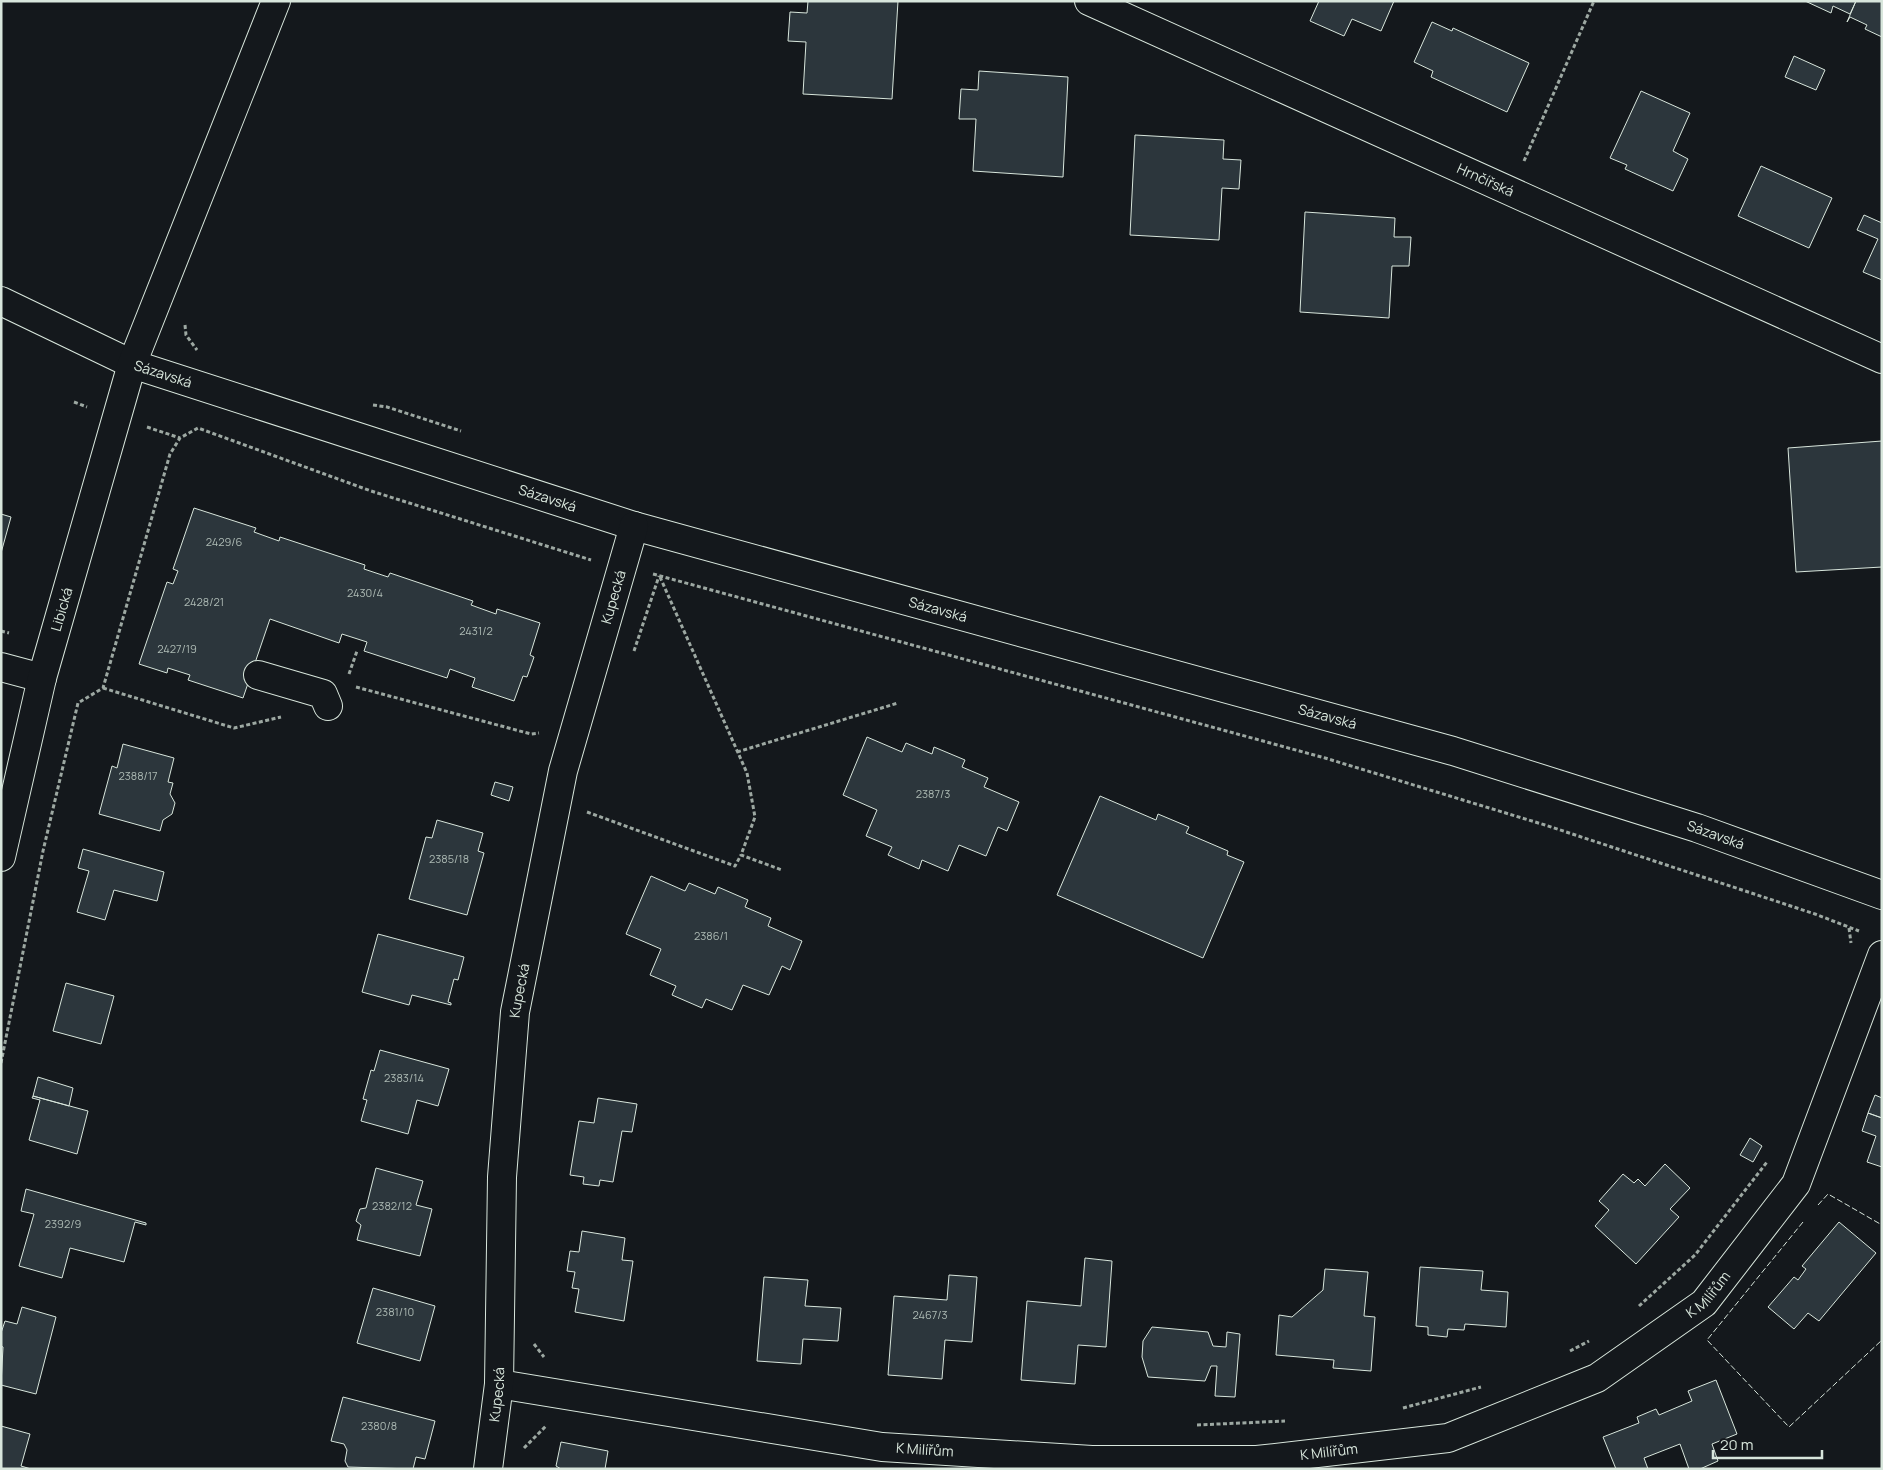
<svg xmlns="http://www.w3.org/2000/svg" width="1883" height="1470" viewBox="0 0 1883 1470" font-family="Manrope,sans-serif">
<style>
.building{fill:#2c363c;stroke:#d8e6dc}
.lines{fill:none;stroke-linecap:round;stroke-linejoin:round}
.minor-casing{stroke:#d8e6dc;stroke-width:30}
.path{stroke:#9da8a2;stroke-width:3;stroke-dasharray:4 2.5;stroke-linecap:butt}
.minor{stroke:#14181c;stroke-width:28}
.fence{stroke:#d8e6dc;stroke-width:1;stroke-dasharray:6 2.5;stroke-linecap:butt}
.labels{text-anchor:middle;stroke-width:4;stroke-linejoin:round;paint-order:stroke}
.number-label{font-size:11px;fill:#adbab4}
.street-label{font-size:14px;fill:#d8e6dc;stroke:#14181c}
</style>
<rect width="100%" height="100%" fill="#14181c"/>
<path class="building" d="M808,1H898L892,99L803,94L806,42L788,41L790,12L807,13Z
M1319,1H1394L1381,31L1352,19L1344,36L1310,21Z
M1805,1H1856L1850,14L1833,6L1831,13Z
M1856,1H1882V37L1865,29L1867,25L1850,17L1847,22Z
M1432,22L1452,31L1453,28L1529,63L1507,112L1431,77L1433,71L1414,62Z
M1794,56L1825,70L1816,90L1785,77Z
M979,71L1068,77L1063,177L973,171L976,119H959L961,89L978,90Z
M1641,91L1690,113L1673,151L1688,159L1673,191L1625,169L1627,165L1610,158Z
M1135,135L1224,140L1223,159L1241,160L1239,189L1222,188L1219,240L1130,235Z
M1761,166L1832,198L1809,248L1738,216Z
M1305,212L1395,218L1394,237H1411L1409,266H1392L1389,318L1300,312Z
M1864,215L1882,223V280L1863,272L1878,239L1857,230Z
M1882,441V567L1796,572L1788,448Z
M194,508L256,528L254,532L279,541L280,537L365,565L364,569L388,577L390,573L473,601L471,605L496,614L497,609L540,623L530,655L534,657L527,677L523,676L514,701L472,687L475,678L450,669L447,678L364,651L367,642L342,634L339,643L270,619L243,698L188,680L190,675L168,668L167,673L139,664L167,582L173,584L178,571L173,569Z
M1,514L11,517L1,553Z
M867,737L902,752L906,743L932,754L934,747L965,760L962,767L988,778L984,787L1019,802L1007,831L998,827L986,856L959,845L948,871L922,860L919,869L888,855L892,847L866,836L877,810L843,795Z
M123,744L174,758L168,782L173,783L170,794L175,803L172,814L163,820L160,831L99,814L112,766L117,768Z
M495,782L513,787L509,801L491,795Z
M1100,796L1156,820L1158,814L1189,827L1186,833L1228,851L1227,855L1244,862L1203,958L1057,895Z
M437,820L483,833L478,851L484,853L467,915L409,899L426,837L432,838Z
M83,849L164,872L157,901L114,890L105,920L77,912L89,871L78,868Z
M651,876L685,891L689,883L715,894L718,887L748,900L745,907L771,918L768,926L802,941L790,970L782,966L769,995L743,985L732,1010L706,999L702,1008L672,995L676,986L650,975L661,949L626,934Z
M378,934L464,957L458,980L454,979L448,1002L451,1003V1005L412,995L409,1005L362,992Z
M66,983L114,996L101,1044L53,1031Z
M380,1050L449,1069L438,1106L417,1100L408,1134L361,1121L367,1100L363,1099L371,1070L374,1071Z
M38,1077L73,1088L69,1106L33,1096Z
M1875,1095L1882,1098V1118L1868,1113Z
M33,1096L88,1111L77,1154L29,1140L40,1100L32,1098Z
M598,1098L637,1104L632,1132L622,1131L613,1182L600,1180L599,1186L583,1184L584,1177L570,1175L579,1121L594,1123Z
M1868,1113L1882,1118V1167L1867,1162L1876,1136L1862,1131Z
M1750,1138L1762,1146L1753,1162L1740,1155Z
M1665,1164L1690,1188L1670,1209L1679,1217L1636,1264L1595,1226L1609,1210L1599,1201L1623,1174L1634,1183L1638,1179L1645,1186Z
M376,1168L423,1181L416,1205L432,1209L420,1256L357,1240L361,1225L356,1221L360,1209L366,1208Z
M26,1189L146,1223V1225L135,1222L124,1262L70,1248L62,1278L19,1266L34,1214L21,1211Z
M1839,1222L1876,1253L1819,1321L1808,1313L1794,1329L1768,1307L1794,1277L1798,1280L1806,1269L1802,1266Z
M582,1231L625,1238L622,1260L633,1261L624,1321L575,1312L579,1289L572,1288L575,1272L567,1271L570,1251L579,1252Z
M1085,1258L1112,1261L1106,1347L1078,1345L1075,1384L1021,1380L1027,1301L1081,1306Z
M1420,1267L1483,1271L1481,1290L1508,1292L1506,1327L1465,1324L1464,1330L1448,1329L1447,1337L1428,1335V1327L1416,1326Z
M1325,1269L1368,1272L1364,1316L1375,1317L1371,1371L1333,1368L1334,1360L1276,1355L1279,1315L1292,1317L1323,1290Z
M949,1275L977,1277L972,1342L945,1340L942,1379L888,1375L894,1296L947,1300Z
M764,1277L808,1280L805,1306L841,1308L838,1341L803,1339L801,1364L757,1361Z
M373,1288L435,1306L420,1361L357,1343Z
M22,1307L56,1317L36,1394L1,1385L3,1347L1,1346V1333L5,1321L17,1324Z
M1152,1327L1208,1332L1213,1346L1226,1347L1227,1332L1240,1334L1235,1397L1215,1396L1217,1366H1211L1205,1381L1148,1377L1142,1357L1143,1341Z
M1716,1380L1737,1434L1712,1444L1718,1461L1700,1469H1689L1680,1444L1644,1458L1648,1469H1616L1603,1437L1639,1423L1637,1417L1656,1409L1659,1415L1692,1401L1688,1391Z
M343,1397L435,1421L425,1459L416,1457L413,1469L348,1467L345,1461L347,1450L344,1444L331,1441Z
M1,1426L30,1434L21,1466L31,1469H1Z
M561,1442L608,1451L605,1469H561L556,1466Z"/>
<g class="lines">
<defs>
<g id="minor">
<path id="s1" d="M1089,1L1882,359"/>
<path id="s2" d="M1,301L132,364L634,526L1453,751L1697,828L1882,895"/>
<path d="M1,667L42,678"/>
<path d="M258,675L323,694L328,706"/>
<path id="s3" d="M1,857L42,678L132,364L276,1"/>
<path id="s4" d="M499,1384L882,1447L1092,1460H1257L1448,1438L1597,1378L1704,1303L1796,1184L1882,955"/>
<path id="s5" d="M488,1469L499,1384L502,1177L515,1012L563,771L634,526"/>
</g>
</defs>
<use href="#minor" class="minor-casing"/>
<path class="path" d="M1524,161L1594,1
M185,325L186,335L197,350
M74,402L87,407
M373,405L387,407L461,431
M147,427L180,438
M653,574L1325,758L1545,825L1815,914L1859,931
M660,577L747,773L755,817L741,855L782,870
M1,631L9,633
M634,651L659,576
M349,674L357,651
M356,687L531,734L539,733
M103,688L234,728L281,717
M737,752L898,703
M587,812L735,866L741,855
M1849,928L1851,943
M1,1063L43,851L78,703L103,688L170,454L180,438L198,428L371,491L591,560
M1639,1306L1695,1255L1767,1162
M534,1344L544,1357
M1570,1351L1589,1341
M1403,1408L1481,1387
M1197,1425L1285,1421
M524,1448L546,1426"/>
<use href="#minor" class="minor"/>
<path class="fence" d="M1818,1205L1828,1194L1882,1225
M1803,1222L1707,1340L1789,1427L1882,1340"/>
</g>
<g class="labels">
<g class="number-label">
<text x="224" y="546">2429/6</text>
<text x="365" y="597">2430/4</text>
<text x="204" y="606">2428/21</text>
<text x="476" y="635">2431/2</text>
<text x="177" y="653">2427/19</text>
<text x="138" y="780">2388/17</text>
<text x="933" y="798">2387/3</text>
<text x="449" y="863">2385/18</text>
<text x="711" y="940">2386/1</text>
<text x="404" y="1082">2383/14</text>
<text x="392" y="1210">2382/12</text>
<text x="63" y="1228">2392/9</text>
<text x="395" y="1316">2381/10</text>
<text x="930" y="1319">2467/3</text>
<text x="379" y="1430">2380/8</text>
</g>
<g class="street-label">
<text dy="5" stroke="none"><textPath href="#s1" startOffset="435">Hrnčířská</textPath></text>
<text dy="5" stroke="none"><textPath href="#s2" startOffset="178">Sázavská</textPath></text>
<text dy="5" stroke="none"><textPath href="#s2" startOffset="582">Sázavská</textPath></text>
<text dy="5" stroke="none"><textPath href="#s5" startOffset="885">Kupecká</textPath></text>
<text dy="5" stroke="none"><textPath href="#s3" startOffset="255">Libická</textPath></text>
<text dy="5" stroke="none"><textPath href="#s2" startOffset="988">Sázavská</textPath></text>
<text dy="5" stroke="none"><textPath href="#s2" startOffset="1392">Sázavská</textPath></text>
<text dy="5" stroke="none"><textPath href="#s2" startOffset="1798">Sázavská</textPath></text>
<text dy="5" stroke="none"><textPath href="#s5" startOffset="480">Kupecká</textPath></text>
<text dy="5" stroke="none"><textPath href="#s4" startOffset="1256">K Milířům</textPath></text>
<text dy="5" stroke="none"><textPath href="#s5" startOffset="75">Kupecká</textPath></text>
<text dy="5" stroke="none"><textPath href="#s4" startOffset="431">K Milířům</textPath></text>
<text dy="5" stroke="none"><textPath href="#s4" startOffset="836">K Milířům</textPath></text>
</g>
</g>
<rect width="1883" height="1470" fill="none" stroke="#d8e6dc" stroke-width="5"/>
<path d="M1713 1450v8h109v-8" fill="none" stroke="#d8e6dc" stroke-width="2.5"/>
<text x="1720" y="1450" font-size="15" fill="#d8e6dc" stroke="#14181c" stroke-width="4" paint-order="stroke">20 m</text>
</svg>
